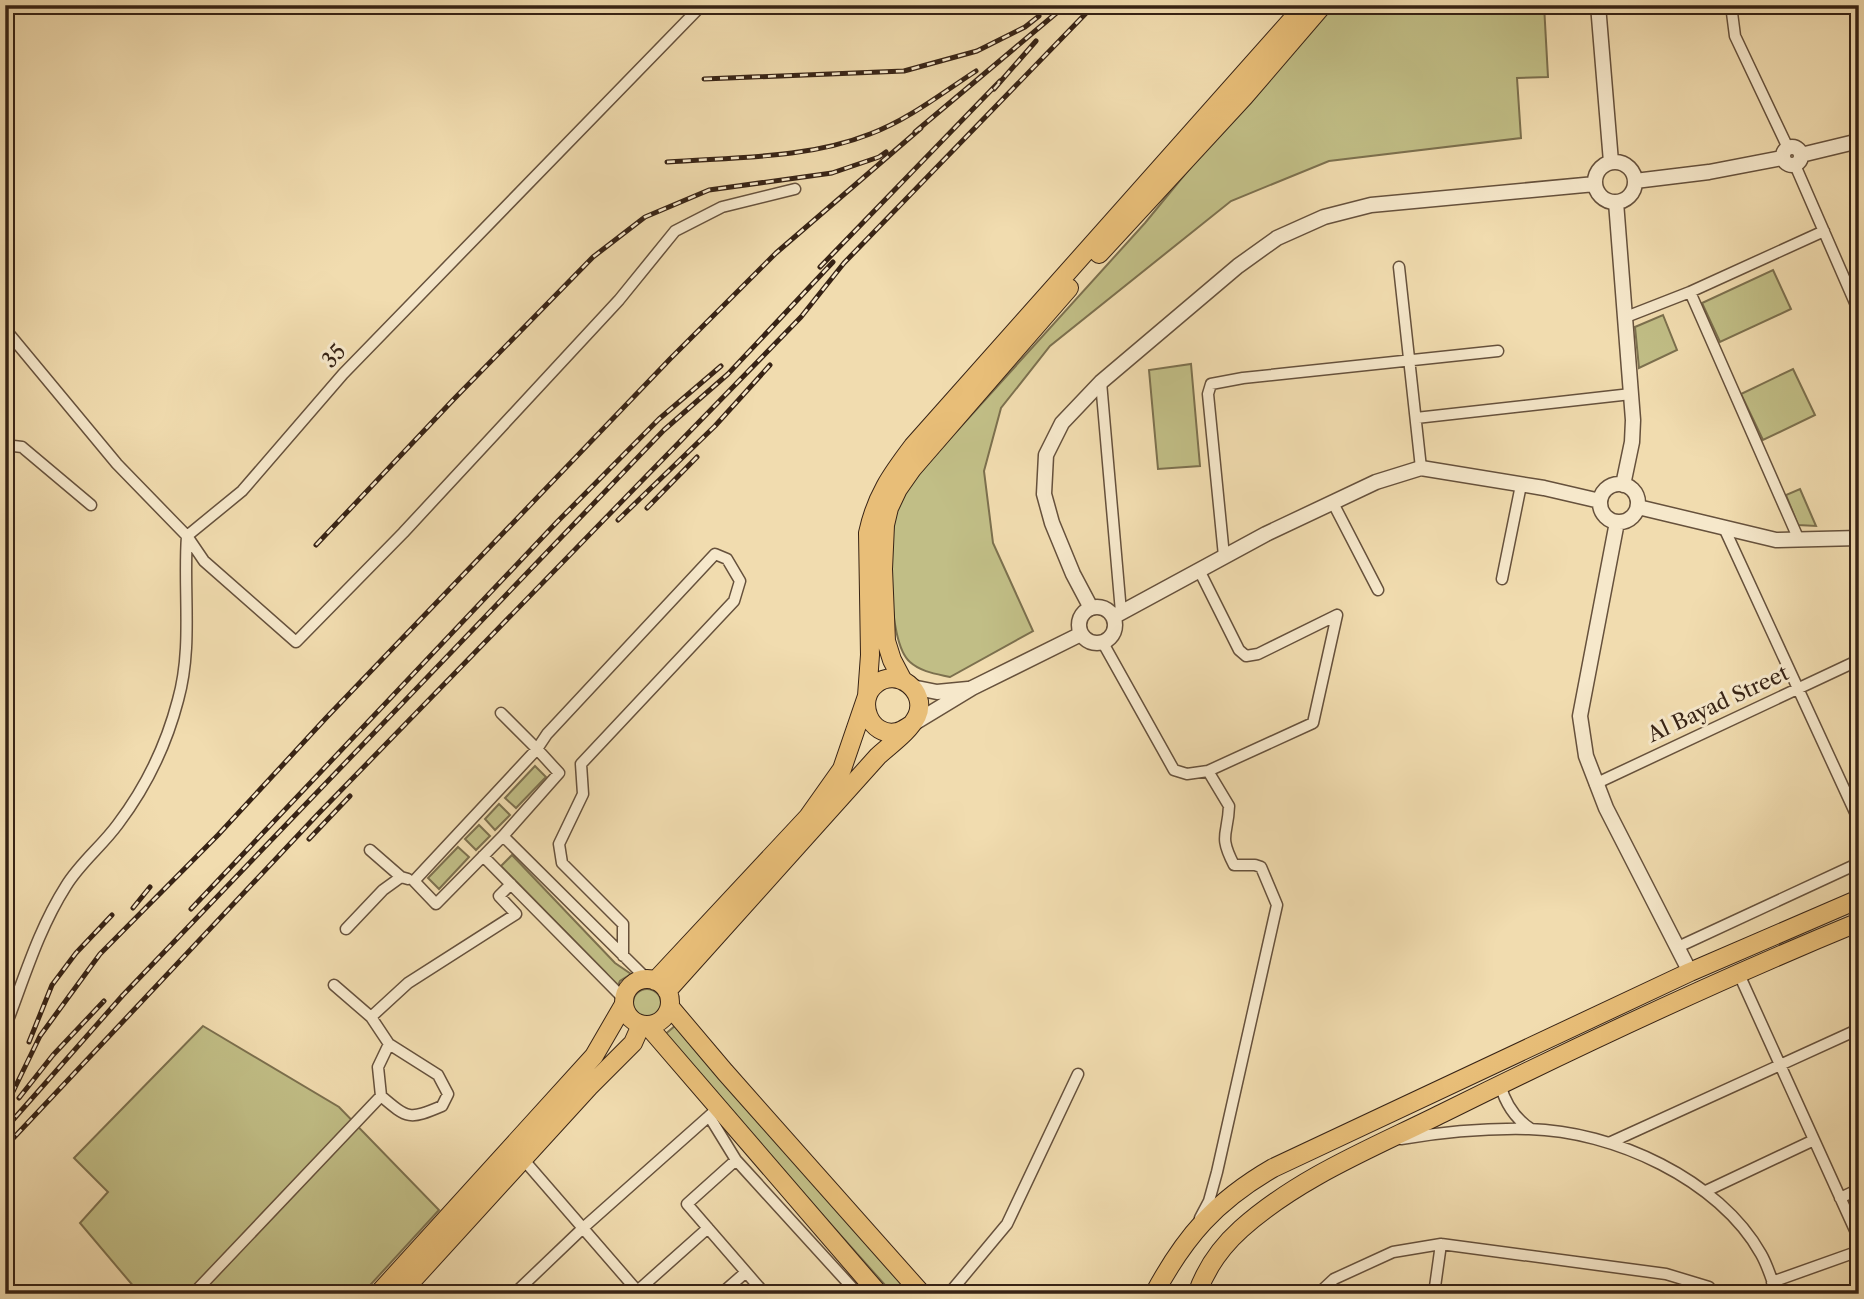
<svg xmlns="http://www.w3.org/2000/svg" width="1864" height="1299" viewBox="0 0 1864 1299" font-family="'Libre Caslon Text',serif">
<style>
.green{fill:#c1be86;stroke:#7c704e;stroke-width:2}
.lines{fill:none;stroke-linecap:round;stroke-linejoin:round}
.minor-casing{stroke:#66513c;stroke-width:13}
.tertiary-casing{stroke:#66513c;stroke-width:17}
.primary-casing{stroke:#372315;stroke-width:20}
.minor{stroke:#f6e8cb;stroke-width:10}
.tertiary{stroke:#f6e8cb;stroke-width:14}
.primary{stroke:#e8be78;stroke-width:18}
.rail-casing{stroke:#372315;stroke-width:5}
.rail{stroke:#f6e8cb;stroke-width:2.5;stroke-dasharray:8;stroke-linecap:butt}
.labels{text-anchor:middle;stroke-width:6;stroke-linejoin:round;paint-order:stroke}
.street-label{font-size:21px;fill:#372315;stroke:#f6e8cb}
</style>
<rect width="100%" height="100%" fill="#f1dcaf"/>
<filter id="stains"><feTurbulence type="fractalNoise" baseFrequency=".00286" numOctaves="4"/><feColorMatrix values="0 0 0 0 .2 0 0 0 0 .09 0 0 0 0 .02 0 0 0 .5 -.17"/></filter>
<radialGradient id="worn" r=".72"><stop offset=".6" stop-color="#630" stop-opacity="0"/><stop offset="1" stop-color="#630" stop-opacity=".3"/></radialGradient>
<path class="green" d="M1334,5H1544L1548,77L1517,78L1521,138L1329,161L1231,201L1050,346L1001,408L984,471L993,543L1033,631L950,677C937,674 921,672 910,662C886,642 888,532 898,503C904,490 919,476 927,464L1145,223L1204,151Z
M1773,270L1791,309L1720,342L1702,303Z
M1663,315L1677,350L1639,368L1635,327Z
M1191,364L1200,466L1158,469L1149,370Z
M1793,369L1815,415L1763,440L1741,394Z
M1800,489L1816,526L1798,525L1786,495Z
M535,766L546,777L516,808L505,798Z
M499,804L510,815L495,830L485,819Z
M479,825L490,836L476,850L465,839Z
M458,847L469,857L439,889L428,878Z
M512,855L615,963L631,974L620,981L617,988L606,973L501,866Z
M633 1003a14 14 0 1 1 28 0a14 14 0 1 1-28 0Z
M676,1025L913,1294H893L663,1036Z
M203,1026L339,1107L439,1210L362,1294H140L80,1223L108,1192L74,1158Z"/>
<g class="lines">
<defs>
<path id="minor" d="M1731,5L1735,36L1788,148
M1795,165L1859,312
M1399,267L1421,468
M1690,292L1799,540
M1626,317L1690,292L1824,231
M5,329L117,464L187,536L242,491L343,374L702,5
M1101,382L1121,612
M1416,418L1631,394
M5,445L22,447L91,505
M1333,503L1378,590
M1725,530L1859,821
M187,536L204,561L296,642L403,533L619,300L675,231L722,207L795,189
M1224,556L1208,394L1211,384L1243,378L1498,351
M1199,570L1239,650L1246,656L1258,654L1337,615
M1502,579L1521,485
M1103,643L1174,770L1187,774L1208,771L1313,723L1337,615
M501,713L537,749L547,734L715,554L727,559L740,581L734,601L581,764L583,794L559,844L562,863L623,924V956
M537,749L559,773L503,836L436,904L414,881Z
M1595,784L1859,660
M503,836L647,979
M370,850L401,877L408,879
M483,856L624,999
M346,929L383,890L401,877
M1678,947L1859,863
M1738,972L1859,1239
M371,1017L408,983L516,914L499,896L511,884
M5,1028C24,979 38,930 66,886C80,863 102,846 118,824C146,787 166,746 178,700C193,647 183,590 187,536
M1500,1084C1505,1103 1514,1118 1531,1129
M381,1096L378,1067L389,1044
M709,1116L736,1160L858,1294
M1401,1139C1443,1132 1487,1128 1529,1129C1613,1131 1719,1179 1761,1254C1768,1266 1772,1281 1777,1294
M1609,1143L1859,1029
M523,1159L640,1294
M736,1160L687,1204L765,1294
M1706,1191L1814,1140
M1840,1198L1859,1189
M1200,1218L1209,1201L1217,1172L1277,905L1261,867L1255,865H1234C1218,834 1228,836 1229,806L1208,771
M1772,1282L1859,1251
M193,1294L381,1096C408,1119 409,1120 442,1106L448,1094L438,1075L389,1044L371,1017L334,985
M514,1294L583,1228L717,1109
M634,1294L708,1228
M721,1294L746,1272
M954,1294L952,1290L1007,1224L1078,1074
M1318,1294L1334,1279L1393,1252L1441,1244L1666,1274L1709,1287L1714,1294
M1434,1294L1441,1244"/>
<path id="tertiary" d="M1598,5L1611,162
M1783 156a9 9 0 1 1 18 0a9 9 0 1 1-18 0Z
M1801,155L1859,141
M1595 182a20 20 0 1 1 40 0a20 20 0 1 1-40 0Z
M1635,181L1709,172L1782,158
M1616,202L1633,420L1632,442L1623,485
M1600 503a19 19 0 1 1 38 0a19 19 0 1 1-38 0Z
M1638,507L1776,540L1859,538
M1617,522L1580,716L1586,756L1606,808L1690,972
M1079 625a18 18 0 1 1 36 0a18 18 0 1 1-36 0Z
M1091,608L1073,574L1052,523L1044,494L1046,455L1062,423L1101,382L1238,266L1277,238L1324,217L1371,205L1595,184
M1113,617L1266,534L1376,482L1421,468L1544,488L1600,501
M912,687L937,692L968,689
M911,725L972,688L1081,634"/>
<path id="primary" d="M1099,254L1244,97L1323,5
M903,681L892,660L886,641L883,569L885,525L889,508L898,489L912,469L1069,288
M624 1002a23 23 0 1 1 46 0a23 23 0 1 1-46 0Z
M655,981L808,817L842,769L867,696L870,655L868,533C876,496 891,475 913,446L1305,5
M667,991L878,756C891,744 909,732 917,716C928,691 897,667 876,684C855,700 870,738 897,732C902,731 907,727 911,725
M670,1007L725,1072L922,1294
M648,1026L879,1294
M378,1294L594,1056L623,1006
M400,1294L589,1087L633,1043L641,1025
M1154,1294C1185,1236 1216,1201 1273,1168L1690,972L1859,899
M1197,1294C1206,1268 1221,1247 1241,1229C1299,1177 1375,1147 1443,1113C1580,1045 1718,980 1859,922"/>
</defs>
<use href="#minor" class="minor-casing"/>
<use href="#tertiary" class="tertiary-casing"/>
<use href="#primary" class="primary-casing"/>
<use href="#minor" class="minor"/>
<use href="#tertiary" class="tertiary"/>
<use href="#primary" class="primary"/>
<defs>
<path id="rail" d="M704,79L904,71L977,51L1025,27L1039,16
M994,89L1036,41
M915,132L1066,5
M667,162C734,157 807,159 870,134C908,120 942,93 976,71
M820,267L1000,81
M647,508L697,457
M618,520L715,426L770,365
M316,545L454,399L593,257L645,217L709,190L832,173L879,157L886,152
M309,839L350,796
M133,908L150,887
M191,909L557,522L659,419L721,366
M29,1042L52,985L76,953L112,915
M19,1098L53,1055L104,1001
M5,1108L40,1036L100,954L218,835L326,718L670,359L776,253L921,128
M5,1129L123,995L664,430L728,374L833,262
M5,1147L318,814L801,317L844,263L1094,5"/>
</defs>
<use href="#rail" class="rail-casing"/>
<use href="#rail" class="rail"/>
</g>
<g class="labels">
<g class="street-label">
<text transform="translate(334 356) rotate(-47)" y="7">35</text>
<text transform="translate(1718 704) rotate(-25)" y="7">Al Bayad Street</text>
</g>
</g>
<rect width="1864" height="1299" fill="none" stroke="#f1dcaf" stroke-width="28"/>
<rect x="7" y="7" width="1850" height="1285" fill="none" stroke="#372315" stroke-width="3.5"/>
<rect x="14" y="14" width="1836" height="1271" fill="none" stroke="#372315" stroke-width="2"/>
<rect width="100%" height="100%" filter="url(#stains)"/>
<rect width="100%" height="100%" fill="url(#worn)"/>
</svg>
